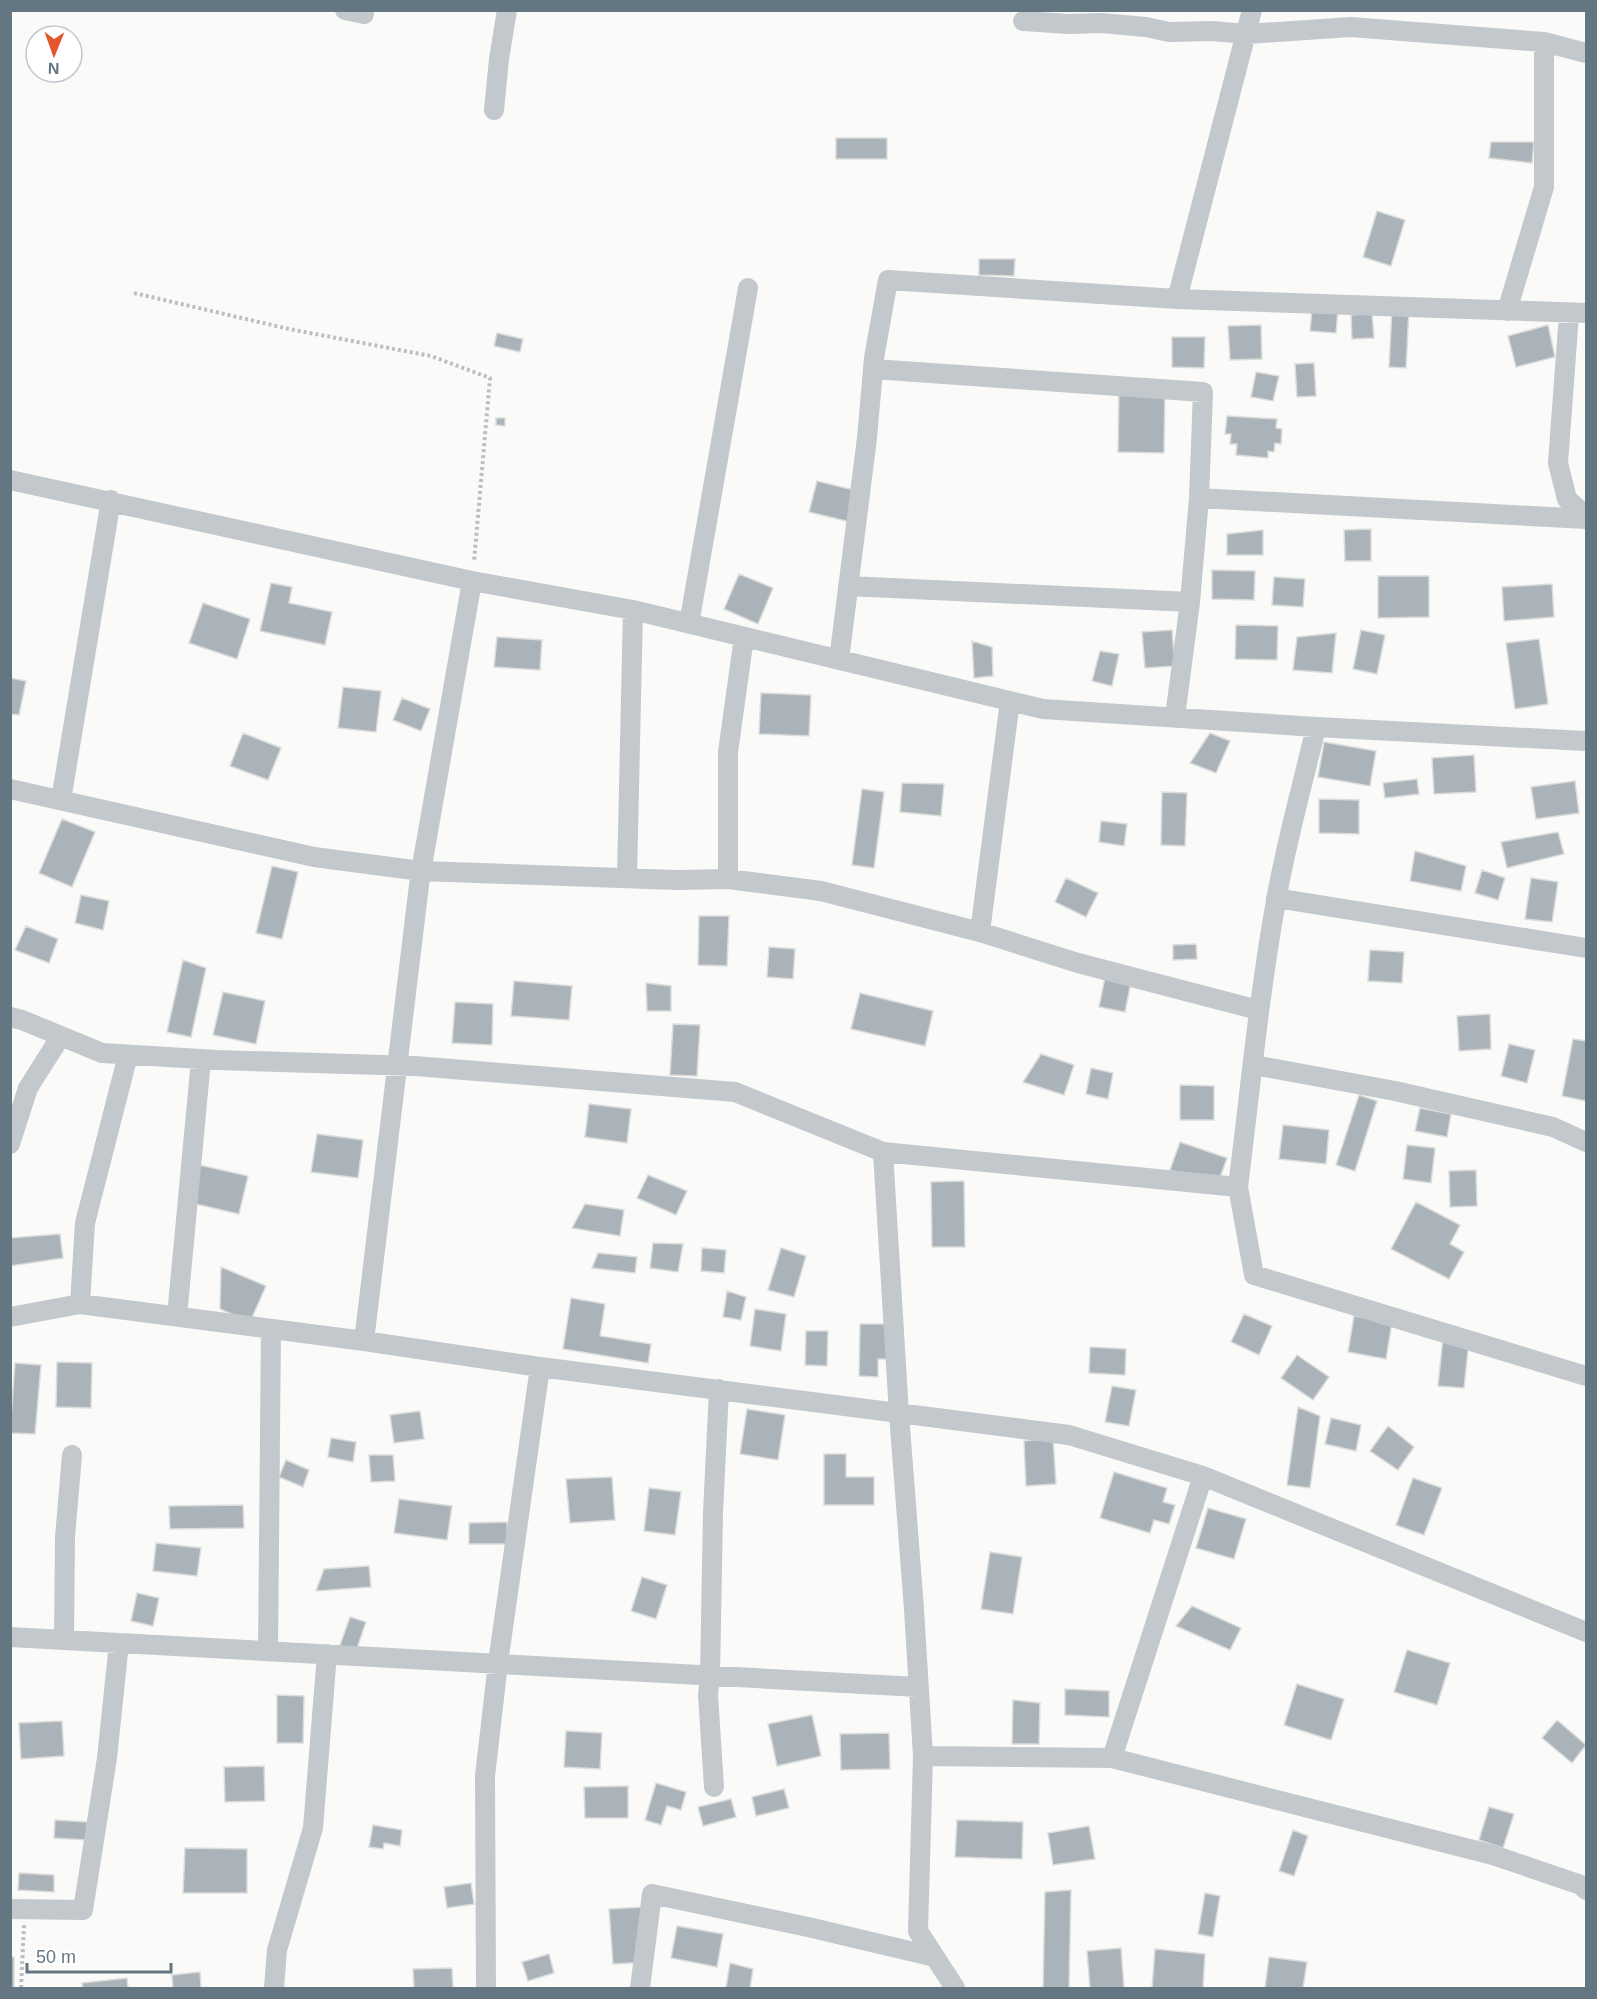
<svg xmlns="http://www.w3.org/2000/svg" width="1597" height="1999" viewBox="0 0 1597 1999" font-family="Arial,sans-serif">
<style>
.building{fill:#aab3b9;stroke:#dcdcda;stroke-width:1.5}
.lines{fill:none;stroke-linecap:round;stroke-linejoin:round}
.path{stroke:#bbbfc2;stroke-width:4;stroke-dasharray:3 3;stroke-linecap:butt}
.minor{stroke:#c3c8cc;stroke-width:20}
</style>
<rect width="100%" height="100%" fill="#fafaf8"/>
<path class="building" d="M836,138H887V159H836Z
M1491,142H1534L1532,163L1489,158Z
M1377,211L1405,220L1391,266L1363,257Z
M979,259H1015L1014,276L979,275Z
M1338,309L1336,333L1310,331L1312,310Z
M1392,309L1409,310L1406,368L1389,367Z
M1372,313L1374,338L1352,339L1351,315Z
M1261,325L1262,359L1230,360L1228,326Z
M1548,325L1555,357L1516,367L1508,336Z
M497,333L523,339L520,352L494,346Z
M1172,337H1205L1204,368L1172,367Z
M1314,363L1316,396L1297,397L1295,364Z
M1256,372L1279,376L1273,401L1251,397Z
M1119,390L1165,393L1164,453L1118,452Z
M1227,416L1277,419L1276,428L1282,429L1281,444L1275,443L1274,452L1268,451V458L1236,455L1237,444H1230L1231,434H1225Z
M496,418H505V426L496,425Z
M817,481L858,491L850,522L809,512Z
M1371,529V561H1345L1344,530Z
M1263,530V555H1227V534Z
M1212,570L1255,571L1254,600L1212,599Z
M739,574L773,588L758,624L724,609Z
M1378,576H1429V617L1378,618Z
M1274,577L1305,579L1303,607L1272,605Z
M271,583L292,587L289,603L332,612L325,645L260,631Z
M1552,584L1554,617L1504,621L1502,587Z
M203,603L250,619L237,659L189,643Z
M1236,625L1278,626L1277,660L1235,659Z
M1172,630L1175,666L1145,668L1142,632Z
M1361,630L1385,635L1377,674L1353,669Z
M1336,633L1332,673L1293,670L1297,637Z
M497,637L542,640L540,670L494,667Z
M1539,639L1548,704L1515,709L1506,643Z
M972,641L992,647L993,676L974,678Z
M1100,651L1119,654L1112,686L1092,681Z
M10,678L26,681L19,715L10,714Z
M343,687L381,691L376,732L338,728Z
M761,693L811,695L809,736L759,734Z
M402,698L430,709L421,731L393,720Z
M243,733L281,748L268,780L230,766Z
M1210,733L1230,741L1216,773L1190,763Z
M1324,742L1376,751L1370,786L1318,777Z
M1474,755L1476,792L1434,794L1432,758Z
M1417,779L1419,794L1385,798L1383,783Z
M1575,781L1579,813L1536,819L1531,787Z
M902,783L944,784L941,816L900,812Z
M862,789L884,792L874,868L852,865Z
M1162,792L1187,793L1185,846L1161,845Z
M1319,799L1359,800V834L1319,833Z
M62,819L95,832L72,887L39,873Z
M1101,821L1127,824L1124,846L1099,842Z
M1558,832L1564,854L1507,868L1501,842Z
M1415,851L1466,866L1461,891L1410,881Z
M272,866L298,872L282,939L256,933Z
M1482,870L1505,878L1498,900L1475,893Z
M1066,878L1098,893L1086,917L1055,902Z
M1531,878L1558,882L1552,922L1525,919Z
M81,895L109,901L103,930L75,923Z
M699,916H729L727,966L698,965Z
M26,926L58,939L49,963L15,950Z
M1196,944L1197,959L1173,960V945Z
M769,947L795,949L793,979L767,977Z
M1370,950L1404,952L1402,983L1368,981Z
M183,960L206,968L191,1037L167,1032Z
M1105,977L1131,982L1125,1012L1099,1007Z
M514,981L572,986L569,1020L511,1016Z
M646,983L671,986V1011H647Z
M223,992L265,1001L256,1044L213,1035Z
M860,993L933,1011L925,1046L851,1029Z
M455,1002L493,1004L492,1045L452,1043Z
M1490,1014L1491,1049L1459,1051L1457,1016Z
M673,1024L700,1025L697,1076L670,1075Z
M1573,1039L1586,1041V1101L1562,1096Z
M1509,1044L1535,1050L1527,1083L1501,1076Z
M1041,1054L1074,1065L1064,1095L1023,1082Z
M1091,1068L1113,1073L1108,1099L1086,1094Z
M1180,1085L1214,1086V1120H1180Z
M1359,1095L1377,1101L1355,1171L1336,1165Z
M589,1104L631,1109L627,1143L585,1137Z
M1420,1108L1451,1114L1447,1137L1415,1131Z
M1283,1125L1329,1130L1326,1164L1279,1159Z
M317,1134L363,1140L358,1178L311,1172Z
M1180,1142L1227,1158L1217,1186L1170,1170Z
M1407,1145L1435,1148L1431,1183L1403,1179Z
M195,1164L248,1176L239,1214L187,1202Z
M1476,1170L1477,1206L1450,1207L1449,1171Z
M648,1175L687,1191L676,1215L637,1198Z
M964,1181L965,1247H932L931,1182Z
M1416,1202L1460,1225L1450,1244L1464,1252L1449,1279L1391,1249Z
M585,1204L624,1210L620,1236L572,1228Z
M60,1234L63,1258L10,1266V1238Z
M653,1243L683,1244L678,1272L650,1268Z
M702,1248L726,1250L724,1273L701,1271Z
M781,1248L806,1256L794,1297L768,1290Z
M598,1253L637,1257L635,1273L592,1268Z
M221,1267L266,1286L250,1322L220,1309Z
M727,1291L746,1297L741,1320L723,1317Z
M571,1298L605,1304L600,1336L651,1344L648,1363L563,1349Z
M755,1309L786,1314L781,1351L750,1346Z
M1244,1314L1272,1326L1259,1355L1231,1342Z
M1354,1316L1392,1322L1386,1359L1348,1352Z
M860,1324H891L890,1359H878V1377L859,1376Z
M806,1331H828L827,1366L805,1365Z
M1443,1338L1469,1341L1464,1388L1438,1386Z
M1090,1347L1126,1349L1125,1375L1089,1373Z
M1297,1355L1329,1377L1313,1400L1281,1378Z
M57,1362L92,1363L91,1408L56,1407Z
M15,1363L41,1365L35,1434L10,1433Z
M1112,1386L1136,1390L1129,1426L1105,1422Z
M1298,1407L1320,1416L1310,1488L1287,1485Z
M747,1409L785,1415L778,1460L740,1454Z
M420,1411L424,1439L394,1443L390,1415Z
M1331,1418L1361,1425L1356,1451L1325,1444Z
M1388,1426L1414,1447L1398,1470L1370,1451Z
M1053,1437L1056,1484L1026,1486L1024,1441Z
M331,1438L356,1442L353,1462L328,1457Z
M824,1454H846V1477H874V1505H824Z
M369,1455H393L395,1481L371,1482Z
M286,1460L309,1470L303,1487L279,1477Z
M1114,1472L1167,1488L1163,1502L1175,1505L1169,1524L1154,1520L1150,1533L1100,1518Z
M612,1477L615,1520L570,1523L566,1479Z
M1413,1478L1442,1488L1424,1535L1396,1525Z
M649,1488L681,1492L675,1535L644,1531Z
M399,1499L452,1506L447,1540L394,1533Z
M243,1505L244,1528L170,1529L169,1506Z
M1208,1508L1246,1519L1234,1559L1196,1548Z
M507,1522L508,1544H469V1523Z
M156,1543L201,1548L197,1576L153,1571Z
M990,1552L1022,1557L1013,1614L981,1609Z
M369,1566L371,1587L316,1591L324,1569Z
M642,1577L667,1585L656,1619L631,1611Z
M137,1593L159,1598L153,1626L131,1621Z
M1192,1606L1241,1628L1230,1650L1176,1626Z
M350,1617L366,1622L355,1654L339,1648Z
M1407,1650L1450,1663L1437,1705L1394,1692Z
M1297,1684L1344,1699L1331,1740L1284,1725Z
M1065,1689L1109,1691V1717L1065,1715Z
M277,1695L304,1696L303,1743H277Z
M1013,1700L1040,1703L1039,1744H1012Z
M812,1715L821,1756L777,1766L768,1724Z
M1557,1720L1586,1745L1572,1763L1542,1738Z
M62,1721L64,1756L21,1759L19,1723Z
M566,1731L602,1733L600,1769L564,1767Z
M889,1733L890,1769L841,1770L840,1734Z
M264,1766L265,1801L225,1802L224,1767Z
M656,1783L686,1792L681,1810L667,1806L661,1825L645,1820Z
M628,1786V1818H585L584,1787Z
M784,1789L789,1808L756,1816L752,1797Z
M731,1799L736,1817L703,1826L698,1807Z
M1489,1807L1514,1814L1503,1848L1479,1840Z
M55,1820L87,1822L86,1840L54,1838Z
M957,1820L1023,1822L1022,1859L955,1857Z
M373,1825L402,1830L400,1846L384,1843L383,1849L369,1847Z
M1089,1826L1095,1859L1053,1865L1048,1833Z
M1293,1830L1308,1836L1294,1876L1279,1871Z
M185,1848L247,1849V1893H183Z
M19,1873L54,1875V1892L18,1890Z
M471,1883L474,1904L447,1908L444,1887Z
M1071,1890L1069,1988H1043L1045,1892Z
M1205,1893L1220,1896L1213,1937L1198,1934Z
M644,1907L647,1962L613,1964L609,1909Z
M677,1926L723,1934L717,1967L671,1958Z
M1121,1948L1124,1988H1090L1087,1951Z
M1155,1949L1205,1954L1203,1988H1152Z
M549,1954L554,1973L528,1981L522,1962Z
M10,1957H14V1988H10Z
M1269,1957L1307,1962L1303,1988H1265Z
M730,1963L753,1969L750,1988H726Z
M452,1968L453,1988H414L413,1969Z
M200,1972L201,1988H173L172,1975Z
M127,1978L128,1988H83L82,1983Z"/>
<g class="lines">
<path class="path" d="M134,293L289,329L431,356L490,378L474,562
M21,1988L24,1925"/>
<path class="minor" d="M345,10L364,14
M1023,21L1069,24L1101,23L1146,27L1169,32L1212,31L1246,34L1351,27L1544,42L1586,53
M494,110L499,59L507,10
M1177,299L1252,10
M1507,311L1544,187V42
M1569,314L1558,463L1567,499L1586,516
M873,369L1203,392L1199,498L1190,602L1175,717
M10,480L472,581L633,610L1043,709L1316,727L1586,741
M1199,498L1586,519
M848,586L1190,602
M689,624L748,288
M839,660L867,438L874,358L888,280L1177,299L1586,313
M10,789L314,857L421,871L677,880L728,879L821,891L980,932L1078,963L1258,1010
M61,800L111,500
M627,877L633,610
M728,879V752L744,637
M1276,898L1586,948
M980,932L1010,701
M10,1017L22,1020L102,1053L217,1060L415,1066L735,1092L883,1152L1238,1187C1250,1091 1259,995 1276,901C1286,842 1303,784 1316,727
M1254,1065L1395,1091L1553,1127L1586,1142
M10,1144L28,1088L61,1036
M883,1152L899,1414L914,1609L923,1756L918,1931L955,1988
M1238,1187L1254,1275L1586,1376
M80,1304L85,1223L128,1055
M177,1316L201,1060
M10,1317L80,1304L364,1341L540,1367L1069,1435L1203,1476L1586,1632
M364,1341L420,877L472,581
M10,1637L918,1687
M64,1640L65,1537L72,1455
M268,1651L271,1329
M923,1756L1112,1758L1493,1855L1581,1885L1586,1890
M1112,1758L1203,1476
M714,1787L708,1695L710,1675L713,1513L719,1389
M10,1909L83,1910L107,1758L119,1643
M274,1988L277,1950L313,1828L327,1654
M486,1988L485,1776L498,1663L540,1367
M640,1988L652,1894L808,1927L935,1957"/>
</g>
<rect width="1597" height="1999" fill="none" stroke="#657683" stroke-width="24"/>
<g transform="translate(54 54) rotate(181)"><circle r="28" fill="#ffffff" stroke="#c1c8cd" stroke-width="1.5"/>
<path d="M0-4.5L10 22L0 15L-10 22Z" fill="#e4572e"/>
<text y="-9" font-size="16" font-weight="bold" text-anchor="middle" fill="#657683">N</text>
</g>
<path d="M27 1963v9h144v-9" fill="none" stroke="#657683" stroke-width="3"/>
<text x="36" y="1963" font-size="18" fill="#657683" stroke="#ffffff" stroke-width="4.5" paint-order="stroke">50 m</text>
</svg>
